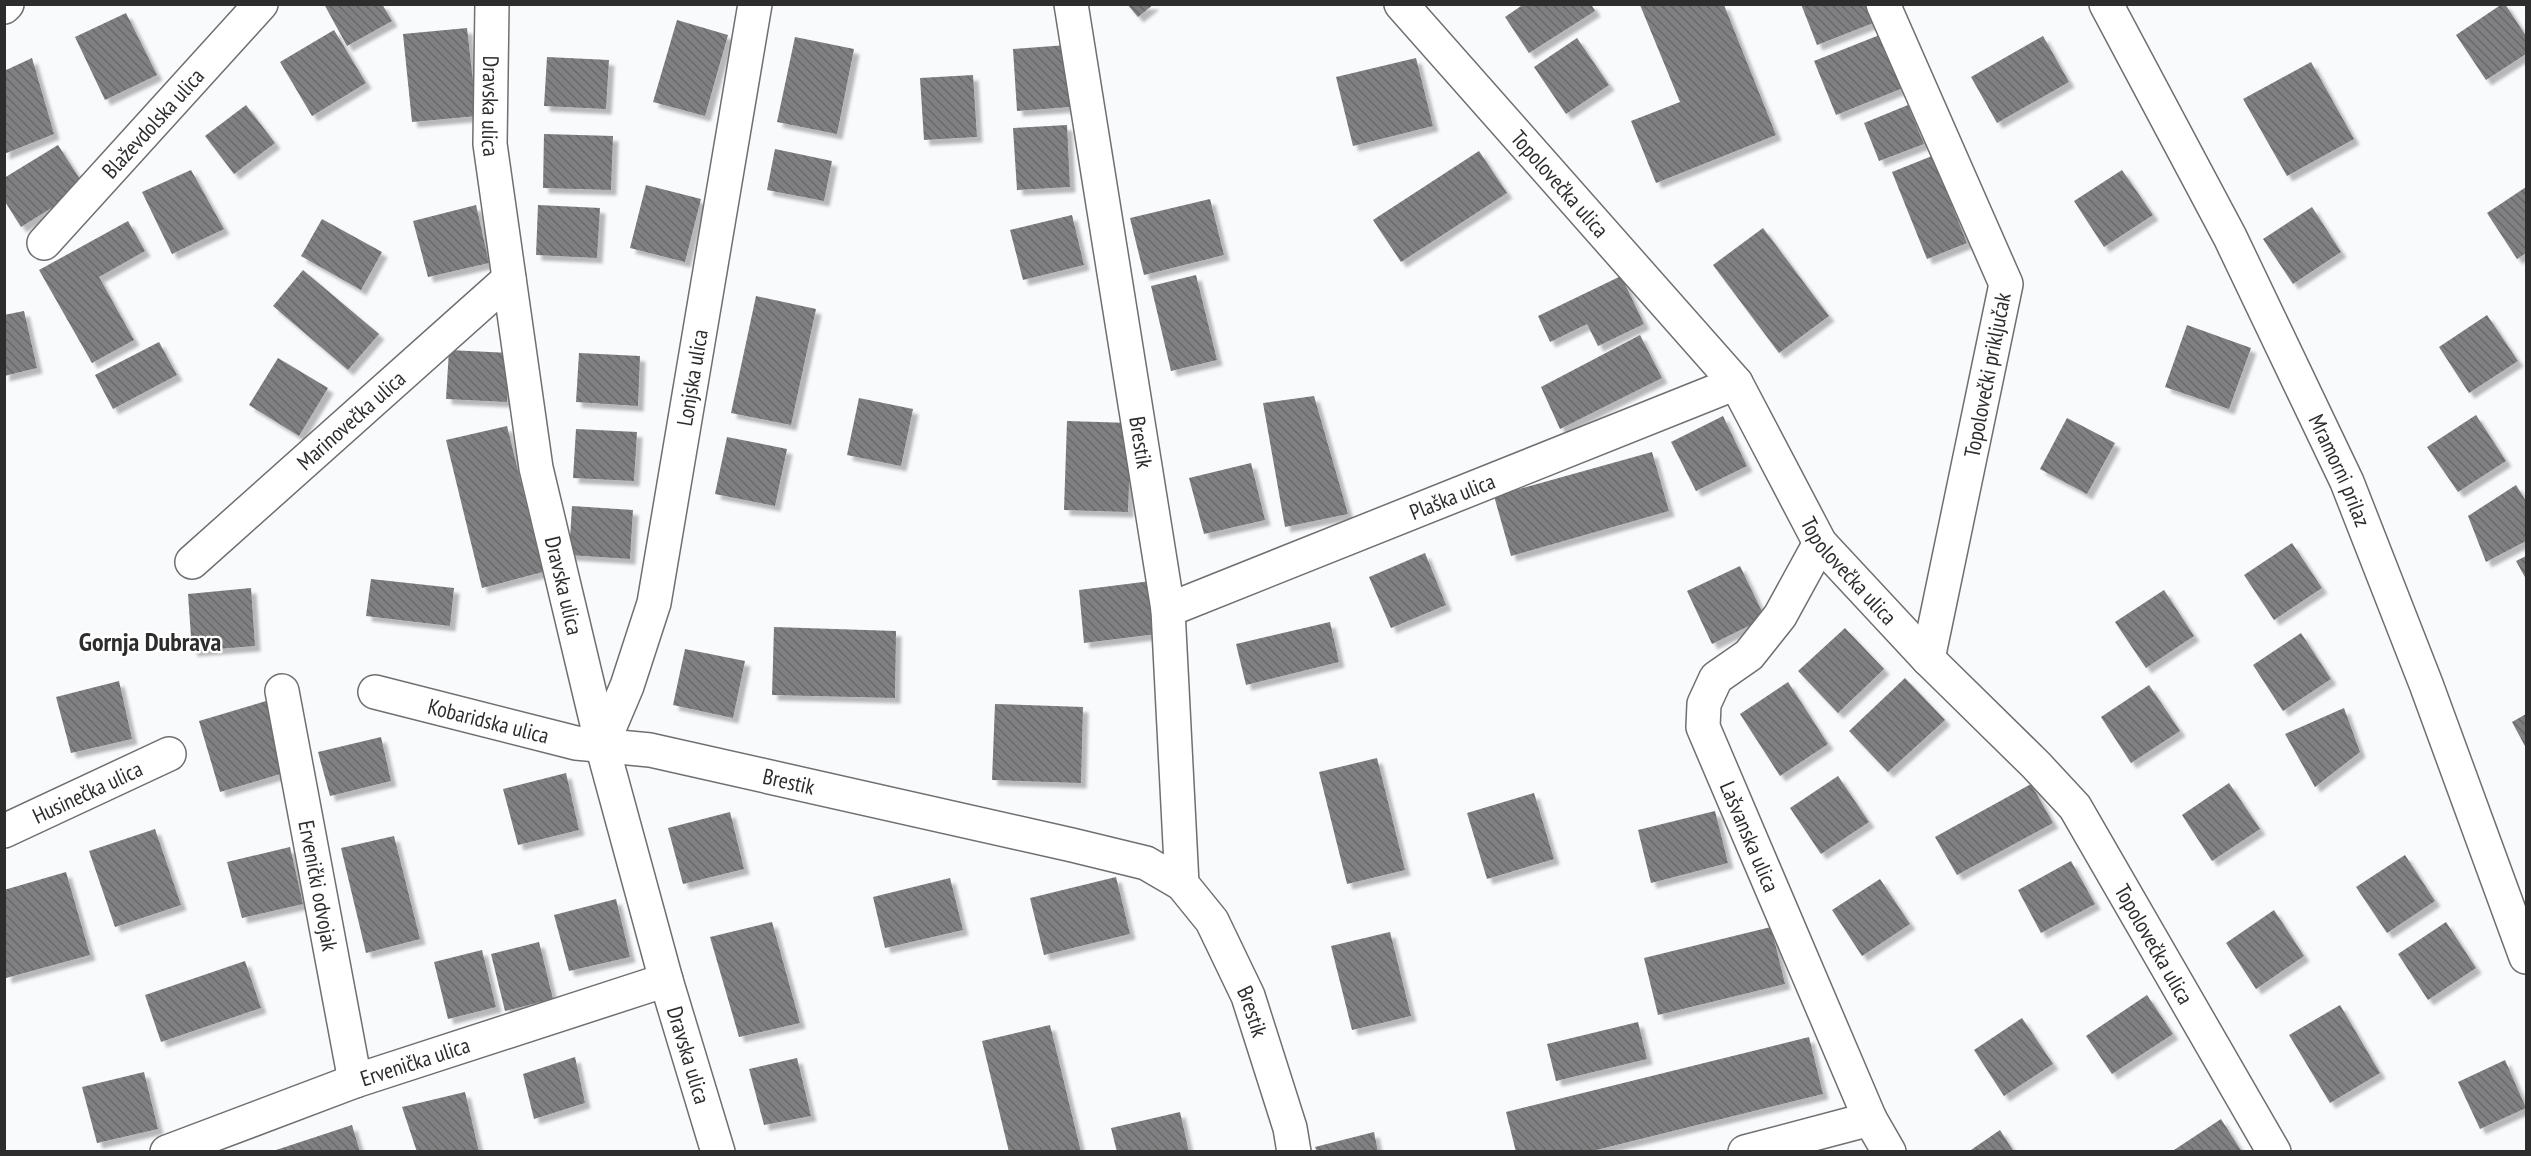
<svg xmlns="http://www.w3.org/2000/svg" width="2531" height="1156" viewBox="0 0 2531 1156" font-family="'PT Sans Narrow',sans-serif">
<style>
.building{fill:url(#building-back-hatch);filter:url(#shadow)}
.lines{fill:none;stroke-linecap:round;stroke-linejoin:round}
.minor-casing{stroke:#6f6f71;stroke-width:36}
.minor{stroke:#fff;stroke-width:33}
.labels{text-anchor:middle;stroke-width:4.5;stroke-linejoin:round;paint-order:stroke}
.street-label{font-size:22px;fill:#2d2d2e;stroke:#fff}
.quarter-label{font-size:26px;font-weight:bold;fill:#2d2d2e;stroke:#fff}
</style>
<defs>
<pattern id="building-back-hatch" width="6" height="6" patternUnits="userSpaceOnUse" patternTransform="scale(1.5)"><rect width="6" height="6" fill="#808082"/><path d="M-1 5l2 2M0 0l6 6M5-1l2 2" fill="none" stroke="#69696b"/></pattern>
<filter id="shadow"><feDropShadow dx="5.5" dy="5.5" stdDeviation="1.5" flood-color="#0004"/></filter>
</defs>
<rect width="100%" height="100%" fill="#f9fafc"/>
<path class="building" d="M324,4H382L392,21L347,46Z
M1127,4H1154L1138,17Z
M1524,4H1591L1595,11L1529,53L1505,17Z
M1801,4H1875L1881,20L1817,45Z
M2502,4H2505L2526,36V54L2486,80L2456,35Z
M1640,5H1724L1776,135L1656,183L1631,121L1680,102Z
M126,13L157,75L105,100L75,37Z
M677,20L728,35L705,116L653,102Z
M467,28L477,116L412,122L403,34Z
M334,30L366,83L312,116L280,62Z
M1882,34L1903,88L1836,115L1814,61Z
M2043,36L2069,82L1997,123L1971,77Z
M795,37L854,49L837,134L777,122Z
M1577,38L1609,85L1566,114L1534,67Z
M1067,45L1070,107L1017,111L1013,49Z
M547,57L609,60L606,109L544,106Z
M32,58L54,134L4,154V71Z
M1416,58L1433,126L1353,146L1336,77Z
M2311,62L2354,139L2287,176L2243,99Z
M973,75L977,137L924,140L920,78Z
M246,105L275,143L234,174L205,136Z
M1908,105L1924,144L1879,161L1864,123Z
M1067,125L1070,187L1017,190L1013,128Z
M544,134L613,136L611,190L543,188Z
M58,145L85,187L21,227L4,200V178Z
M775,149L832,161L824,201L767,190Z
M1479,151L1507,193L1401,262L1373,220Z
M1932,156L1967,243L1927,259L1892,172Z
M191,170L224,229L172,254L142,192Z
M2122,170L2153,215L2104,247L2074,201Z
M646,185L701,199L685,262L630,248Z
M2526,187V253L2517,259L2487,213Z
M1210,199L1224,255L1144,275L1130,218Z
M476,205L489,263L428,277L413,221Z
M538,205L600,208L597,258L536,255Z
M2312,207L2341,252L2293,284L2263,239Z
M1072,215L1084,265L1023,280L1010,230Z
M322,219L382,252L361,290L301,256Z
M128,221L145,251L99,277L134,340L92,363L39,270Z
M1763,228L1829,316L1779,353L1713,265Z
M303,270L379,334L348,370L273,306Z
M1196,275L1217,360L1171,371L1151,286Z
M1621,276L1644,324L1598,346L1587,324L1550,342L1538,316Z
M756,296L816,309L791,425L731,413Z
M24,311L37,368L4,376V315Z
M2487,315L2518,361L2469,393L2439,347Z
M2187,325L2251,348L2229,409L2165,387Z
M1640,335L1662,378L1560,429L1541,387Z
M159,342L177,375L113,409L95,375Z
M449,350L510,353L507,402L446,399Z
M579,353L640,356L638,406L576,402Z
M278,358L328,388L299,436L249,405Z
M1314,396L1348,514L1285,527L1263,403Z
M859,398L913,409L901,466L847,455Z
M2476,415L2506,461L2458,492L2427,447Z
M1723,416L1747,466L1696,491L1671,442Z
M2067,418L2115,443L2087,494L2040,469Z
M1067,421L1131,423L1128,512L1064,510Z
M507,426L543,572L482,588L446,440Z
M576,429L637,432L634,481L573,478Z
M727,437L787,449L775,506L715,494Z
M1652,452L1669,511L1511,556L1494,496Z
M1251,463L1265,520L1204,534L1189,478Z
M2516,485L2526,501V541L2486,562L2468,516Z
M572,506L633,510L630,559L569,555Z
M2292,543L2322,588L2274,620L2244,575Z
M1425,553L1446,605L1391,628L1369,577Z
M2526,556V579L2516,561Z
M1740,566L1765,618L1712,644L1687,591Z
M371,579L454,588L450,626L366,616Z
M1151,581L1157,634L1084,643L1079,590Z
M251,588L255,646L192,651L188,594Z
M2164,590L2194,636L2146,668L2115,622Z
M1330,622L1339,662L1246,685L1236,644Z
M774,627L896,631L895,698L772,695Z
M1845,628L1884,669L1838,713L1798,671Z
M2301,633L2331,679L2283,711L2253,665Z
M685,649L745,661L733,718L673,705Z
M1905,678L1945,720L1888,772L1849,731Z
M119,681L132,739L71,753L56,697Z
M1788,682L1828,744L1780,776L1740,714Z
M2149,685L2180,731L2131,763L2101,717Z
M266,701L287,772L220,792L199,721Z
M995,704L1083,707L1081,783L992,780Z
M2344,708L2360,752L2315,787L2285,734Z
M2526,714V748L2512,722Z
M381,737L391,781L330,796L318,752Z
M1377,758L1405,870L1347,884L1319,772Z
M566,773L579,830L518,845L503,789Z
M1838,776L1869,822L1821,854L1790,808Z
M2229,783L2260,829L2212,861L2182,815Z
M2031,784L2053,823L1957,875L1935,837Z
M1534,793L1554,859L1487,879L1467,813Z
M1715,811L1728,863L1651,883L1638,830Z
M730,812L744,869L683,884L668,828Z
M155,829L181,905L115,927L89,851Z
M394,836L420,939L366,953L341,848Z
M290,847L303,904L242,918L227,862Z
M2405,855L2435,901L2387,933L2356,887Z
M2071,861L2095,904L2041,933L2018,890Z
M66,872L90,955L6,978L4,890Z
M1116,877L1130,934L1044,955L1030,898Z
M950,878L963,930L885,948L873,897Z
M1880,879L1910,924L1862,956L1832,910Z
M616,899L630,957L569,971L554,915Z
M2274,910L2304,956L2256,989L2226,943Z
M772,922L800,1023L739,1037L710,937Z
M2446,922L2476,968L2428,1000L2398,954Z
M1771,927L1785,984L1658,1015L1644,958Z
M1390,932L1411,1016L1352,1030L1331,946Z
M539,942L553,999L505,1011L491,954Z
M482,950L496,1007L448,1019L434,962Z
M245,961L261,1008L161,1042L145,995Z
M2147,995L2173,1034L2112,1074L2086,1036Z
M2340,1005L2380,1073L2330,1103L2289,1035Z
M2022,1018L2053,1064L2004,1096L1974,1050Z
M1638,1022L1647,1059L1556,1081L1547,1044Z
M1050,1025L1081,1152H1009L982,1041Z
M1809,1037L1823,1094L1588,1152H1516L1506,1112Z
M575,1057L585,1103L534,1119L523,1074Z
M797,1058L811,1116L764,1125L749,1069Z
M2505,1060L2526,1108L2480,1129L2458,1082Z
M144,1072L158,1129L97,1143L82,1087Z
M465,1092L479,1152H417L402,1107Z
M1180,1112L1189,1152H1117L1111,1128Z
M2221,1119L2242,1152H2171Z
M352,1125L360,1152H273V1151Z
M2000,1130L2014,1152H1968Z
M1374,1132L1378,1152H1317L1315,1147Z"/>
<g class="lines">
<defs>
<g id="minor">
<path id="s1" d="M492,4L490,144L536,468L602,745L666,980L718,1152"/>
<path id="s2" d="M1071,4L1168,610L1182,884L1212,921L1248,996L1290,1128L1294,1152"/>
<path id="s3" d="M1401,4L1736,383L1820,543L1928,659L2036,765L2075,807L2274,1152"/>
<path d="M1883,4L2006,284L1928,659"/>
<path id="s4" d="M2106,4L2230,237L2347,482L2426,684L2526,957"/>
<path d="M4,7L7,4"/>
<path id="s5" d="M44,243L261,4"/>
<path id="s6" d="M1820,543L1780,616L1749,655L1716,678L1704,704L1703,727L1870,1119L1889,1152"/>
<path id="s7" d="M192,562L509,279"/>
<path id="s8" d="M1168,610L1736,383"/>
<path id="s9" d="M282,691L355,1081"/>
<path id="s10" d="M375,692L576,743L650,750L1072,845L1146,863L1182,884"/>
<path id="s11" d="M602,745L627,686L654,603L755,4"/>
<path id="s12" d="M4,831L169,754"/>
<path id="s13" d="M167,1152L355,1081L666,980"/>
<path d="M1745,1152L1870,1119"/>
</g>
</defs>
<use href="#minor" class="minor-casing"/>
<use href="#minor" class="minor"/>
</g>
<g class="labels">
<g class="street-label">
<text dy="8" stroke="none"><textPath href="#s1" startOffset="102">Dravska ulica</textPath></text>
<text dy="8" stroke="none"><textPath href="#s5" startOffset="162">Blaževdolska ulica</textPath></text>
<text dy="8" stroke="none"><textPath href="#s3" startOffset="240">Topolovečka ulica</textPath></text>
<text transform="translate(1987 375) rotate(-79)" y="8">Topolovečki priključak</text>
<text dy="8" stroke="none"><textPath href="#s11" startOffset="380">Lonjska ulica</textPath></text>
<text dy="8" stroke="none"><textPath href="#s7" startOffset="213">Marinovečka ulica</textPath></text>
<text dy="8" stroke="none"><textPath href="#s2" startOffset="444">Brestik</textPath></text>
<text dy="8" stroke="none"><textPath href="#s4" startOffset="522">Mramorni prilaz</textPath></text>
<text dy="8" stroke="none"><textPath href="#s8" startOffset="306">Plaška ulica</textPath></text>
<text dy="8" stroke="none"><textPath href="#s3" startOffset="726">Topolovečka ulica</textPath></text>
<text dy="8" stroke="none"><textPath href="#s1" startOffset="588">Dravska ulica</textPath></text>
<text dy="8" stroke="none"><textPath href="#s10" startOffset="117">Kobaridska ulica</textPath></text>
<text dy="8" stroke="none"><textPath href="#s10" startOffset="424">Brestik</textPath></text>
<text dy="8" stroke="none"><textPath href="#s12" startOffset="92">Husinečka ulica</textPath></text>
<text dy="8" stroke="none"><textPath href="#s6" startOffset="344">Lašvanska ulica</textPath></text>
<text dy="8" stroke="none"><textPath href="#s9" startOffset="198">Ervenički odvojak</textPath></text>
<text dy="8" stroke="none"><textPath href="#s3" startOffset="1212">Topolovečka ulica</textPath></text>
<text dy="8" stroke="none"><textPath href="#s2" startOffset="1035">Brestik</textPath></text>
<text dy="8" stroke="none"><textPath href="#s1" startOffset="1074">Dravska ulica</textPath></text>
<text dy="8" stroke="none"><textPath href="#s13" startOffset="264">Ervenička ulica</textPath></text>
</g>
<g class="quarter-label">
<text x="150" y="651">Gornja Dubrava</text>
</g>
</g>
<rect width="2531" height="1156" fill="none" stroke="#2d2d2e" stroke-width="12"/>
</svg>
